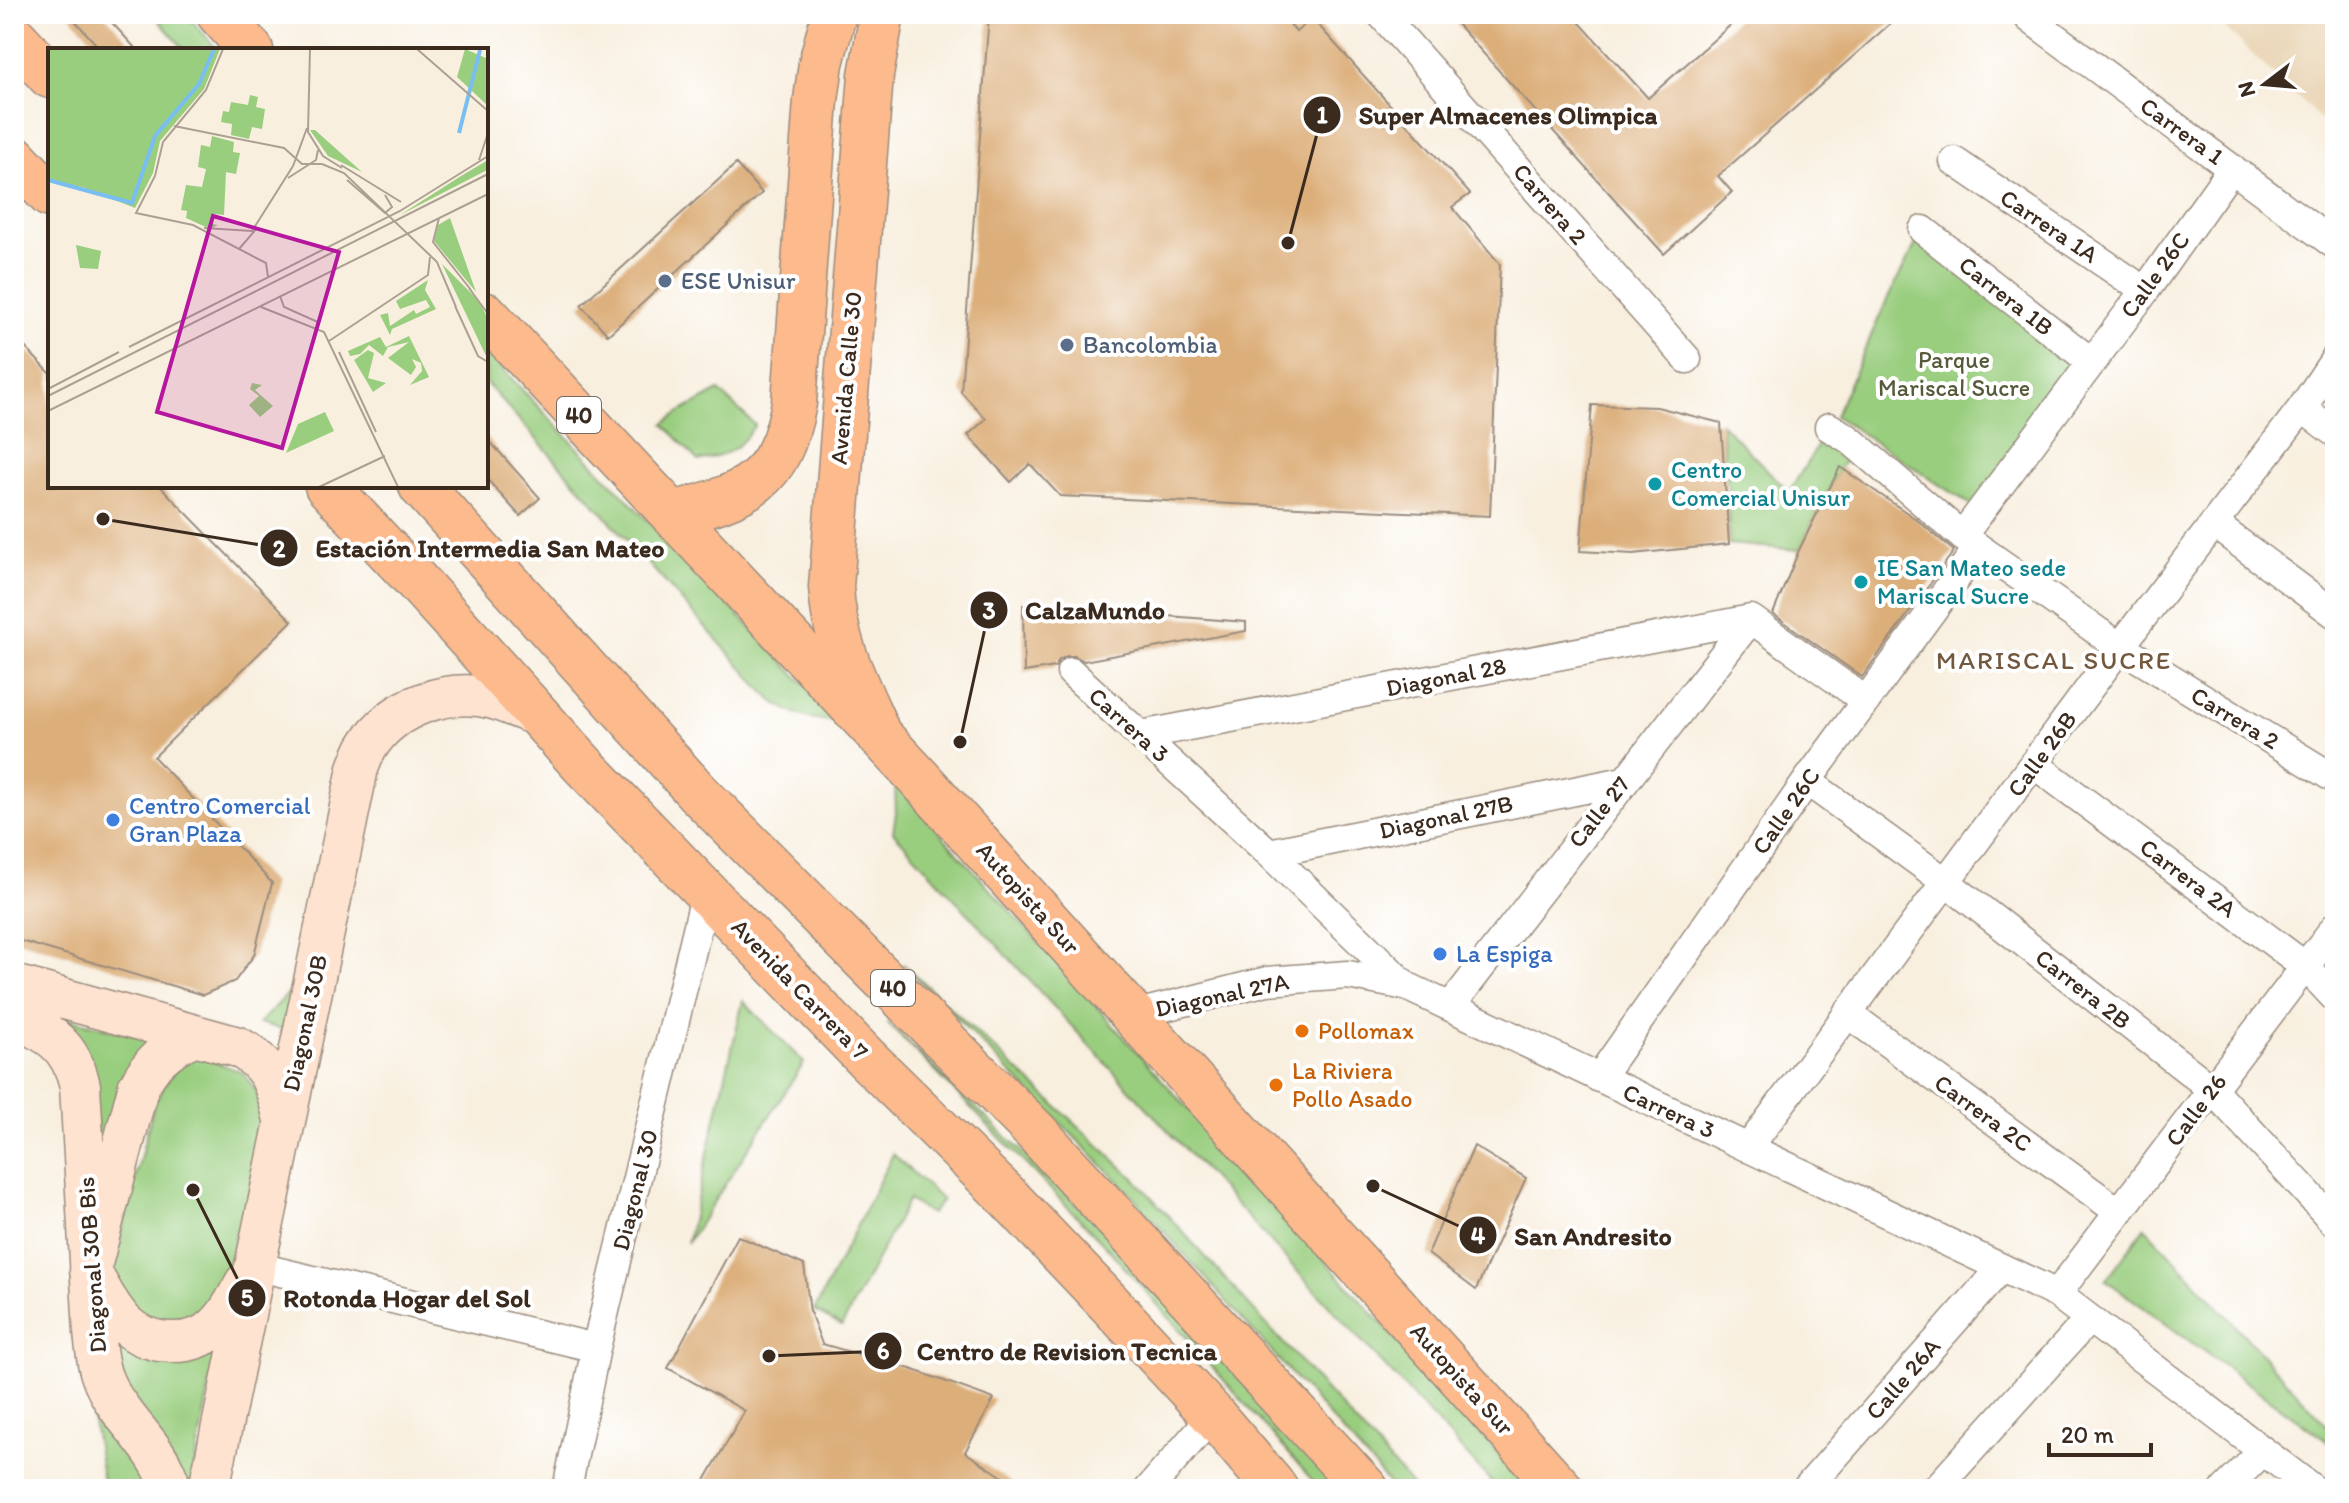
<svg xmlns="http://www.w3.org/2000/svg" width="2349" height="1503" viewBox="0 0 2349 1503" font-family="Itim,sans-serif">
<style>
.built{fill:#ebd8ba}
.green{fill:#9ace7f;stroke:#6a7c4e;stroke-width:2}
.building{fill:#dcae79}
.lines{fill:none;stroke-linecap:round;stroke-linejoin:round}
.street-casing{stroke:#9a8c7e;stroke-width:31}
.secondary-casing{stroke:#9a8c7e;stroke-width:43}
.primary-casing{stroke:#9a8c7e;stroke-width:47}
.highway-casing{stroke:#9a8c7e;stroke-width:47}
.street{stroke:#fff;stroke-width:28}
.secondary{stroke:#fee3d1;stroke-width:40}
.primary{stroke:#fcba8d;stroke-width:44}
.highway{stroke:#fcba8d;stroke-width:44}
.service-dot{fill:#5c6f8a;stroke:#fff;stroke-width:3}
.culture-dot{fill:#0f9aa8;stroke:#fff;stroke-width:3}
.shop-dot{fill:#3f7fe0;stroke:#fff;stroke-width:3}
.food-dot{fill:#e8710a;stroke:#fff;stroke-width:3}
.labels{text-anchor:middle;stroke-width:8;stroke-linejoin:round;paint-order:stroke}
.shield{fill:#fff;stroke:#766a62;stroke-width:2}
.shield-label{font-size:22px;font-weight:bold;fill:#3b2a1e}
.street-label{font-size:24px;fill:#3b2a1e;stroke:#fff}
.service-label{font-size:24px;fill:#4e5e75;stroke:#fff;text-anchor:start}
.park-label{font-size:24px;fill:#585b3b;stroke:#fff}
.culture-label{font-size:24px;fill:#0d838f;stroke:#fff;text-anchor:start}
.shop-label{font-size:24px;fill:#366cbe;stroke:#fff;text-anchor:start}
.food-label{font-size:24px;fill:#c56008;stroke:#fff;text-anchor:start}
.neighbourhood-label{font-size:26px;letter-spacing:2px;fill:#73583e;stroke:#fff}
.inset-river{fill:none;stroke:#79bef0;stroke-width:4}
.inset-road{fill:none;stroke:#aca092;stroke-width:2}
.view{fill:#b5179e;fill-opacity:0.15;stroke:#b5179e;stroke-width:4}
.inset-edge{fill:none;stroke:#3b2a1e;stroke-width:4}
.leader{fill:none;stroke:#3b2a1e;stroke-width:3}
.callout-dot{fill:#3b2a1e;stroke:#fff;stroke-width:3}
.mark-label{font-size:24px;text-anchor:middle;font-weight:bold;fill:#fff}
.callout-label{font-size:26px;text-anchor:middle;font-weight:bold;fill:#3b2a1e;stroke:#fff;stroke-width:8;stroke-linejoin:round;paint-order:stroke}
</style>
<rect width="100%" height="100%" fill="#fff"/>
<filter id="ink" filterUnits="userSpaceOnUse"><feTurbulence type="fractalNoise" baseFrequency=".0125" numOctaves="2"/><feDisplacementMap in="SourceGraphic" scale="16" xChannelSelector="R" yChannelSelector="G"/><feConvolveMatrix kernelMatrix="1 2 1 2 8 2 1 2 1" color-interpolation-filters="sRGB"/></filter>
<filter id="wash" filterUnits="userSpaceOnUse"><feTurbulence type="fractalNoise" baseFrequency=".006" numOctaves="4" result="noise"/><feDisplacementMap in="SourceGraphic" scale="32" xChannelSelector="R" yChannelSelector="G"/><feGaussianBlur stdDeviation="1.8" result="paint"/><feColorMatrix in="noise" values="0 0 0 0 0 0 0 0 0 0 0 0 0 0 0 0 0 1.4 0 .05"/><feComposite in="paint" operator="in"/></filter>
<g filter="url(#wash)">
<rect width="100%" height="100%" fill="#f8efdf"/>
<path class="built" d="M2210,14H2335V133Z"/>
<path class="green" d="M153,14H186L218,50H185Z
M1920,236L2078,351L1976,508L1835,416L1887,300Z
M486,352L840,721C814,721 794,716 772,701L486,383Z
M719,391L755,425C737,451 729,455 698,461L664,424L680,412Z
M1721,423L1789,492L1829,427L1854,449L1840,467L1799,550L1729,544L1728,487Z
M895,783L1479,1432L1530,1489H1498L893,832L896,813Z
M903,964L1136,1180L1415,1489H1394L1126,1189Z
M298,984L287,1031L259,1023Z
M743,1001L804,1063L687,1243Z
M58,1016L154,1040L103,1162L84,1053Z
M887,1022L1099,1226L1341,1489H1320L1104,1244Z
M196,1055L242,1072L256,1091L265,1123L231,1284L187,1330L142,1321L110,1278L154,1104C165,1081 174,1067 196,1055Z
M893,1154L942,1200L931,1214L908,1200L842,1326L814,1311Z
M2145,1227L2335,1434V1447L2106,1280Z
M113,1349C154,1366 174,1368 216,1353L190,1489L128,1397Z
M92,1416L150,1489H96L104,1488Z"/>
<g id="blocks">
<path class="building" d="M69,14H104L137,50H101Z
M989,14H1281L1296,32L1312,18L1470,194L1452,207L1500,264L1490,516L1060,496L1030,464L1011,482L968,435L986,419L961,392Z
M1448,14H1572L1648,98L1743,14H1901L1718,176L1732,192L1664,254Z
M736,164L762,193L608,335L581,305Z
M14,336L50,373V486H160L292,621L154,757L272,883L254,955L235,981L203,995L14,939Z
M1592,405L1657,407L1721,423L1729,544L1633,554L1580,551Z
M486,437L540,498L520,516L486,478Z
M1840,467L1916,519L1954,551L1862,677L1773,614L1799,550Z
M1023,605L1246,622V631L1084,661L1075,656H1067L1059,660L1055,667L1024,672Z
M1474,1146L1526,1178L1476,1290L1428,1254Z
M738,1236L804,1265L810,1312L822,1344L914,1370L994,1399L965,1452L1021,1489H700L745,1411L668,1368Z"/>
</g>
</g>
<g filter="url(#ink)">
<use href="#blocks" fill-opacity="0" stroke="#9a8c7e" stroke-width="2"/>
<g class="lines">
<defs>
<path id="street" d="M1381,14L1687,359
M2029,18L2335,245
M1954,161L2145,291
M1923,230L2090,361
M2302,408L2335,433
M1829,427L1849,439L1962,536L2120,647L2335,779
M2214,524L2335,614
M1962,536L2145,291L2232,168
M1751,619L1866,701
M1071,672L1269,853L1406,986L2057,1294L2313,1489
M1141,735L1751,619
M2034,764L2305,966L2335,998
M1807,781L1946,882L2212,1089L2335,1223
M1269,853L1624,781
M1450,1007L1751,619
M1847,1013L2119,1212
M1133,1015L1267,981L1348,975L1406,986
M1599,1078L1807,781L1978,548
M1748,1148L2120,647L2302,408L2335,359
M255,1266L596,1348
M2057,1294L2335,927
M567,1489L596,1348L706,892
M1149,1489L1213,1415
M1806,1489L2001,1268
M1936,1489L2089,1319
M2225,1489L2263,1451"/>
<path id="secondary" d="M14,985L238,1047C271,1064 276,1086 284,1120
M14,1018C50,1033 71,1045 80,1086L94,1332C96,1349 97,1367 104,1382C121,1421 160,1446 171,1489
M193,1036C167,1047 150,1063 138,1088L90,1271C101,1289 110,1309 125,1324C147,1345 188,1349 213,1329C227,1318 236,1299 245,1283
M209,1489L358,768C361,761 364,752 368,746C393,706 449,687 494,699C509,704 525,711 540,717"/>
<path id="primary" d="M14,157L50,195
M327,486L410,574L583,765L866,1058L1005,1194L1108,1302L1213,1415L1276,1489
M672,514C746,495 779,484 794,403L816,100L821,63L834,14
M876,728C854,679 834,642 831,587L871,75L882,14"/>
<path id="highway" d="M219,14L251,50
M14,37L50,76
M486,315L919,778L1561,1489
M421,486L698,793L1035,1131L1366,1489"/>
</defs>
<use href="#street" class="street-casing"/>
<use href="#secondary" class="secondary-casing"/>
<use href="#primary" class="primary-casing"/>
<use href="#highway" class="highway-casing"/>
<use href="#street" class="street"/>
<use href="#secondary" class="secondary"/>
<use href="#primary" class="primary"/>
<use href="#highway" class="highway"/>
</g>
</g>
<g class="service-dot">
<circle cx="665" cy="281" r="8"/>
<circle cx="1067" cy="345" r="8"/>
</g>
<g class="culture-dot">
<circle cx="1655" cy="484" r="8"/>
<circle cx="1861" cy="582" r="8"/>
</g>
<g class="shop-dot">
<circle cx="113" cy="820" r="8"/>
<circle cx="1440" cy="954" r="8"/>
</g>
<g class="food-dot">
<circle cx="1302" cy="1031" r="8"/>
<circle cx="1276" cy="1085" r="8"/>
</g>
<g class="labels">
<g class="shield">
<rect x="557" y="397" width="44" height="36" rx="6"/>
<rect x="871" y="970" width="44" height="36" rx="6"/>
</g>
<g class="shield-label">
<text x="579" y="423">40</text>
<text x="893" y="996">40</text>
</g>
<g class="street-label">
<text transform="translate(2182 131) rotate(36)" y="8">Carrera 1</text>
<text transform="translate(1550 204) rotate(49)" y="8">Carrera 2</text>
<text transform="translate(2049 226) rotate(34)" y="8">Carrera 1A</text>
<text transform="translate(2155 275) rotate(-54)" y="8">Calle 26C</text>
<text transform="translate(2006 296) rotate(38)" y="8">Carrera 1B</text>
<text transform="translate(846 378) rotate(-85)" y="8">Avenida Calle 30</text>
<text transform="translate(1446 677) rotate(-11)" y="8">Diagonal 28</text>
<text transform="translate(2235 718) rotate(31)" y="8">Carrera 2</text>
<text transform="translate(1129 725) rotate(42)" y="8">Carrera 3</text>
<text transform="translate(2042 754) rotate(-54)" y="8">Calle 26B</text>
<text transform="translate(1786 811) rotate(-55)" y="8">Calle 26C</text>
<text transform="translate(1599 812) rotate(-52)" y="8">Calle 27</text>
<text transform="translate(1446 817) rotate(-12)" y="8">Diagonal 27B</text>
<text transform="translate(2188 878) rotate(37)" y="8">Carrera 2A</text>
<text transform="translate(1028 898) rotate(48)" y="8">Autopista Sur</text>
<text transform="translate(800 989) rotate(46)" y="8">Avenida Carrera 7</text>
<text transform="translate(2083 989) rotate(38)" y="8">Carrera 2B</text>
<text transform="translate(1222 995) rotate(-12)" y="8">Diagonal 27A</text>
<text transform="translate(305 1023) rotate(-78)" y="8">Diagonal 30B</text>
<text transform="translate(2196 1110) rotate(-53)" y="8">Calle 26</text>
<text transform="translate(1669 1111) rotate(25)" y="8">Carrera 3</text>
<text transform="translate(1983 1113) rotate(36)" y="8">Carrera 2C</text>
<text transform="translate(635 1190) rotate(-76)" y="8">Diagonal 30</text>
<text transform="translate(92 1265) rotate(-94)" y="8">Diagonal 30B Bis</text>
<text transform="translate(1462 1379) rotate(48)" y="8">Autopista Sur</text>
<text transform="translate(1903 1379) rotate(-49)" y="8">Calle 26A</text>
</g>
<g class="service-label">
<text x="681" y="289">ESE Unisur</text>
<text x="1083" y="353">Bancolombia</text>
</g>
<g class="park-label">
<text x="1954" y="368">Parque<tspan x="1954" dy="28">Mariscal Sucre</tspan></text>
</g>
<g class="culture-label">
<text x="1671" y="478">Centro<tspan x="1671" dy="28">Comercial Unisur</tspan></text>
<text x="1877" y="576">IE San Mateo sede<tspan x="1877" dy="28">Mariscal Sucre</tspan></text>
</g>
<g class="shop-label">
<text x="129" y="814">Centro Comercial<tspan x="129" dy="28">Gran Plaza</tspan></text>
<text x="1456" y="962">La Espiga</text>
</g>
<g class="food-label">
<text x="1318" y="1039">Pollomax</text>
<text x="1292" y="1079">La Riviera<tspan x="1292" dy="28">Pollo Asado</tspan></text>
</g>
<g class="neighbourhood-label">
<text x="2054" y="669">MARISCAL SUCRE</text>
</g>
</g>
<g transform="translate(48 48)">
<rect width="440" height="440" fill="#f8efdf"/>
<path d="M0,1H172L156,41L112,93L105,125L87,160L34,139L0,133ZM417,1L440,11V58L409,29ZM202,47L210,49L208,59L217,61L214,81L204,79L201,91L183,87L184,76L173,74L175,63L181,64L183,54L200,57ZM262,82H267L314,124L280,108ZM164,88L186,94L185,104L192,105L188,126L178,124L176,167L166,166L164,176L170,177L162,181L138,170L139,163L133,162L138,137L154,139L158,121L150,119L153,97L162,99ZM440,112L439,122L352,167L413,128ZM402,170L428,244L386,193L390,177ZM28,197L53,203L50,221L32,220ZM394,216L431,253L440,271V312ZM380,232L377,242L388,261L344,281L342,287L332,267L340,265L342,278L366,262L368,266L382,259L378,252L352,261L348,253ZM361,288L381,329L362,337L374,323L373,315L364,311L368,319L363,327L340,310L361,294L340,299L335,308L321,297L312,306L302,308L300,303L332,289L338,299ZM320,302L326,305L320,330L338,335L325,344L306,312ZM204,335L214,337L207,342L225,358L212,369L201,357L211,348L202,341ZM277,364L286,383L238,405L250,376Z" fill="#9ace7f"/>
<path class="inset-river" d="M411,85L432,2M0,132L84,155L107,88L151,36L166,1"/>
<path class="inset-road" d="M175,1L158,42L115,94L107,128L88,165L145,177L218,215L220,229M262,1L260,84L275,108L294,120M369,1L440,63M126,78L236,100L254,116H274L296,125L389,214L408,259M431,112L440,85M293,117L353,154M240,130L268,112L270,102M299,132L337,165L344,159L337,147M391,170L385,194L423,242M156,180L204,183L245,118L259,80M191,201L209,180M421,240L440,266M232,248L236,259L272,275M407,258L430,308L440,314M213,259L276,284L350,439M281,293L380,227L382,209M81,299L352,163L440,108M291,304L328,384M0,341L71,304M0,348L440,126M0,363L440,146M271,439L337,408"/>
<path class="view" d="M165,168L291,204L234,400L109,364Z"/>
<rect width="440" height="440" class="inset-edge"/>
</g>
<path class="leader" d="M1288 243L1322 115M103 519L279 548M960 742L989 610M1373 1186L1478 1235M193 1190L247 1298M769 1356L883 1351"/>
<g class="callout-dot">
<circle cx="1288" cy="243" r="8"/>
<circle cx="103" cy="519" r="8"/>
<circle cx="960" cy="742" r="8"/>
<circle cx="1373" cy="1186" r="8"/>
<circle cx="193" cy="1190" r="8"/>
<circle cx="769" cy="1356" r="8"/>
<circle cx="1322" cy="115" r="20"/>
<circle cx="279" cy="548" r="20"/>
<circle cx="989" cy="610" r="20"/>
<circle cx="1478" cy="1235" r="20"/>
<circle cx="247" cy="1298" r="20"/>
<circle cx="883" cy="1351" r="20"/>
</g>
<g class="mark-label">
<text x="1322" y="123">1</text>
<text x="279" y="557">2</text>
<text x="989" y="619">3</text>
<text x="1478" y="1244">4</text>
<text x="247" y="1306">5</text>
<text x="883" y="1359">6</text>
</g>
<g class="callout-label">
<text x="1508" y="124">Super Almacenes Olimpica</text>
<text x="490" y="557">Estación Intermedia San Mateo</text>
<text x="1095" y="619">CalzaMundo</text>
<text x="1593" y="1245">San Andresito</text>
<text x="407" y="1307">Rotonda Hogar del Sol</text>
<text x="1067" y="1360">Centro de Revision Tecnica</text>
</g>
<rect width="2349" height="1503" fill="none" stroke="#fff" stroke-width="48"/>
<g transform="translate(2265 84) rotate(254)" stroke="#ffffff" stroke-width="6" paint-order="stroke">
<path d="M0-6L14 30L0 20L-14 30Z" fill="#3b2a1e"/>
<text y="-12" font-size="22" font-weight="bold" text-anchor="middle" fill="#3b2a1e">N</text>
</g>
<path d="M2049 1443v12h102v-12" fill="none" stroke="#3b2a1e" stroke-width="4"/>
<text x="2061" y="1443" font-size="24" fill="#3b2a1e" stroke="#ffffff" stroke-width="6" paint-order="stroke">20 m</text>
</svg>
